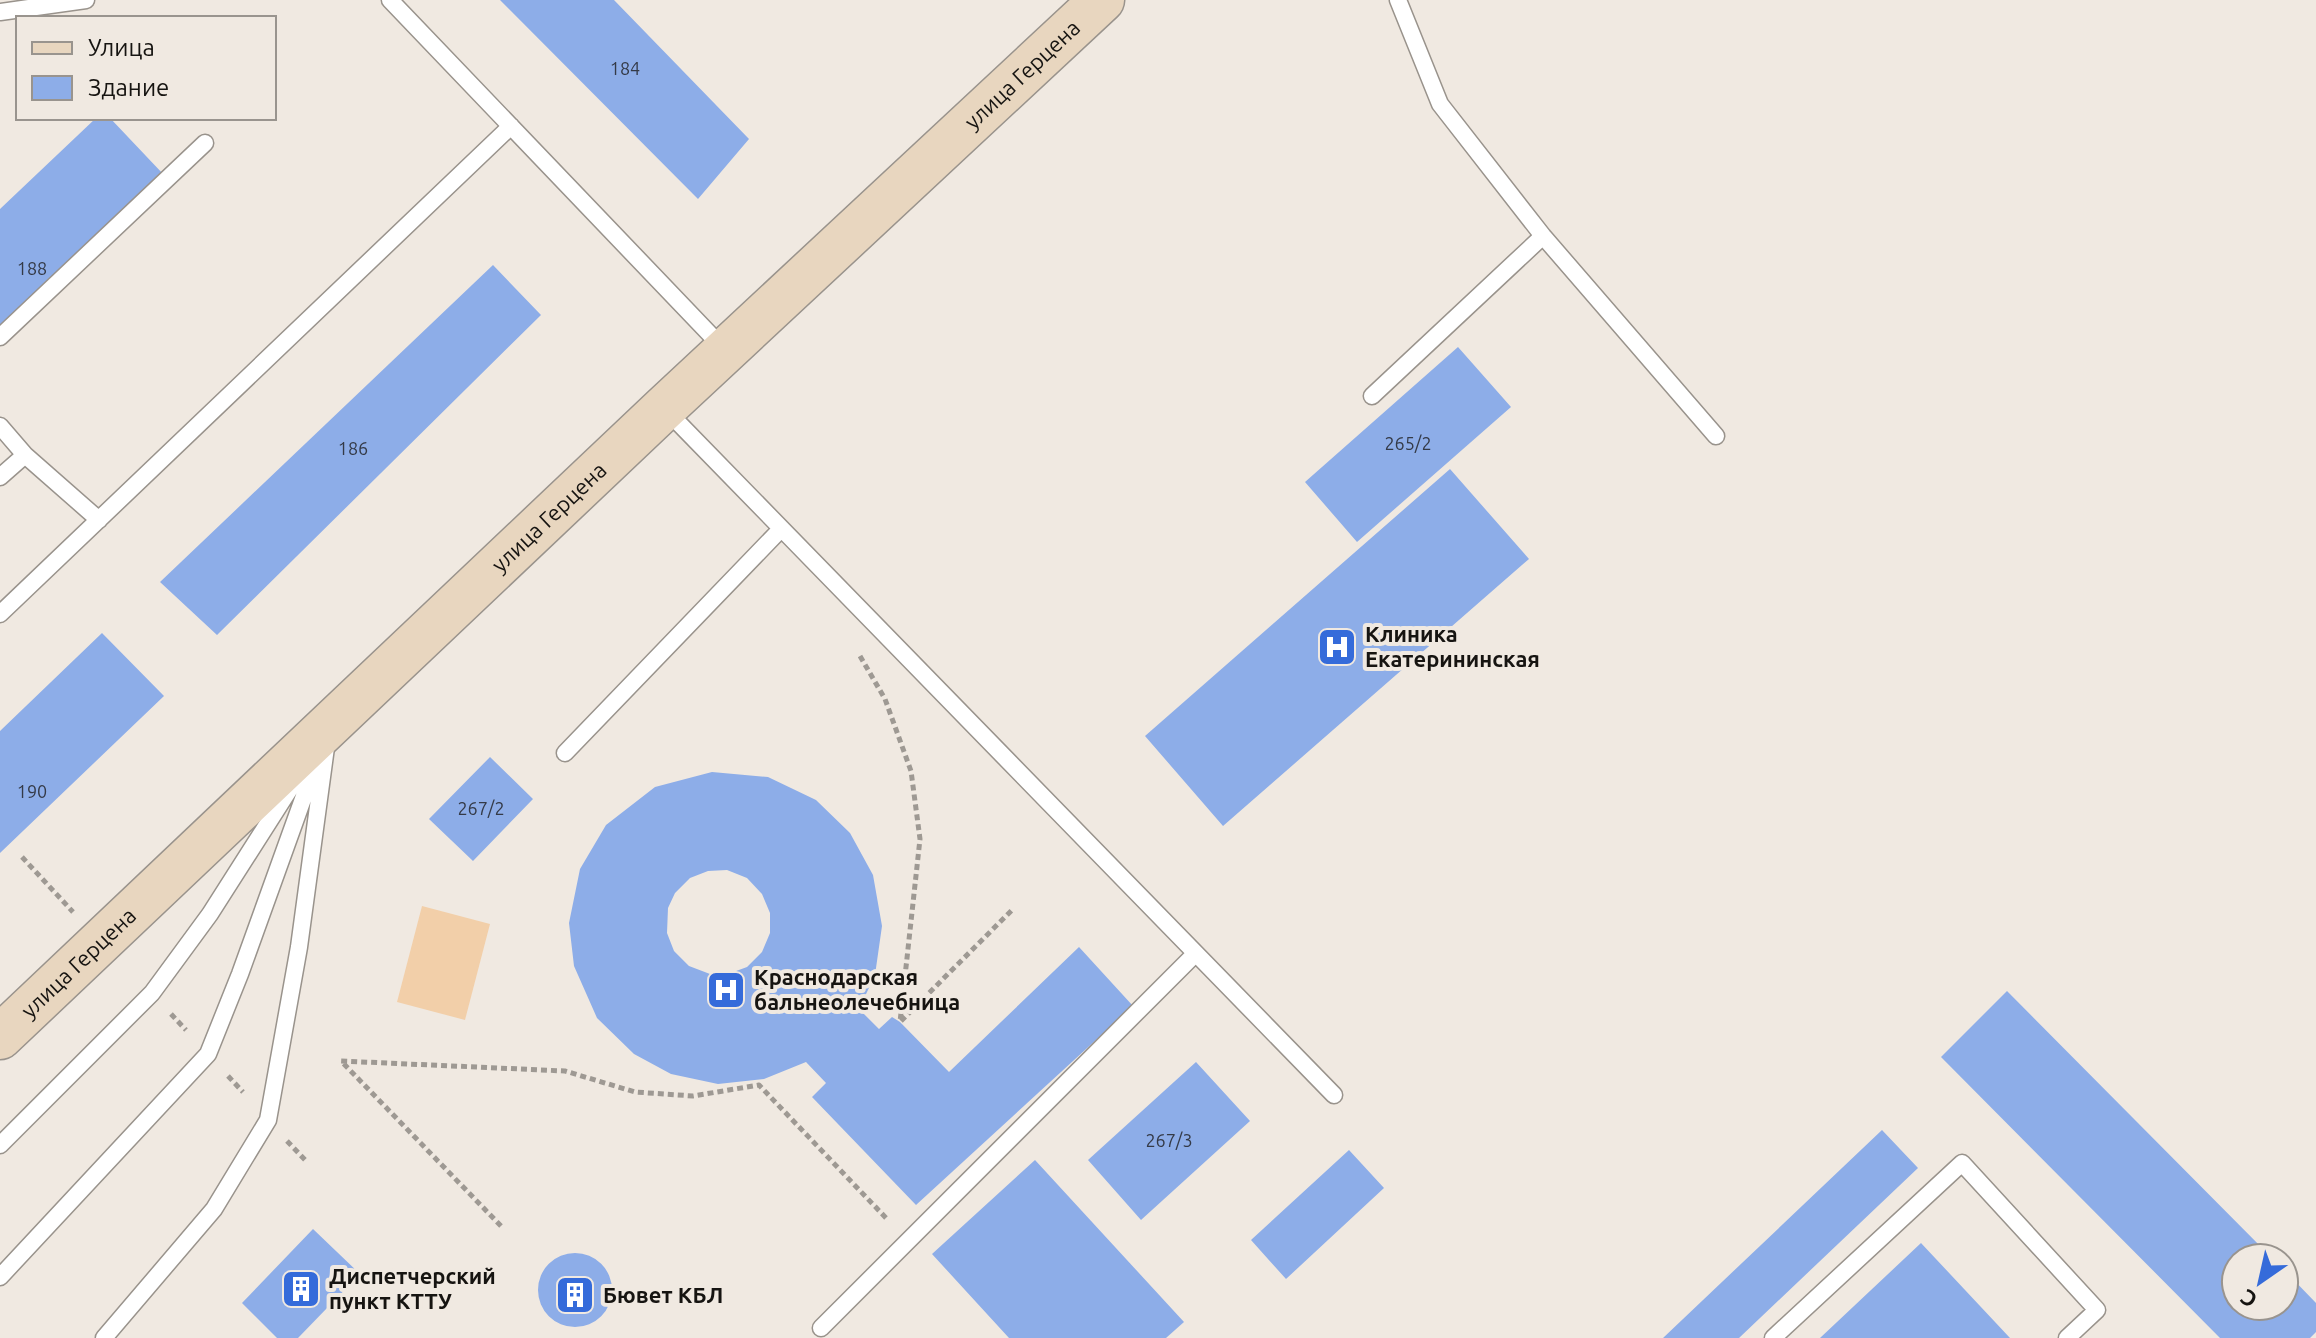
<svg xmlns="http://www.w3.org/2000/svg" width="2316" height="1338" viewBox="0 0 2316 1338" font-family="Ubuntu,sans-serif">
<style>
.green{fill:#f2cfa9}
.building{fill:#8dade8;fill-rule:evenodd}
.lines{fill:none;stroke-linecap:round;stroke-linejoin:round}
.service-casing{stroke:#99938c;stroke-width:19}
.secondary-casing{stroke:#99938c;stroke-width:47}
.path{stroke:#9e9993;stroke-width:5;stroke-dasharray:6 4;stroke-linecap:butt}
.service{stroke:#fff;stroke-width:16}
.secondary{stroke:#e8d6bf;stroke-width:44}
.labels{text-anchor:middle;stroke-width:8;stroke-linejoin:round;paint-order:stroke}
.number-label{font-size:18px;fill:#343a47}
.street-label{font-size:22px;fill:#161411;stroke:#f0e9e1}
.poi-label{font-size:22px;font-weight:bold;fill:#161411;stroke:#f0e9e1;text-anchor:start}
</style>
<rect width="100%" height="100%" fill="#f0e9e1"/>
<path class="green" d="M422,906L490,924L465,1020L397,1002Z"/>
<path class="building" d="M500,0H614L749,139L698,199Z
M96,118H110L164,175L0,330V209Z
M493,265L541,315L217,635L160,582Z
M1458,347L1511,407L1357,542L1305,482Z
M1450,469L1529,559L1223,826L1145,736Z
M102,633L164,696L0,853V731Z
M490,757L533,799L473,861L429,819Z
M712,772L768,777L816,800L850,833L873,875L882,926L875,975L859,1009L879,1029L892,1017L900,1022L949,1072L1079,947L1133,1006L916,1205L812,1097L826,1083L806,1062L764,1079L718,1084L671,1074L634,1054L597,1018L574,966L569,923L580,869L606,825L655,787ZM727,870L747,878L762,894L770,913V933L762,952L747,967L728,974H710L689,966L674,951L667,933L668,908L675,893L690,878L708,871Z
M2007,991L2272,1258H2236V1306H2284V1270L2316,1303V1332L2310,1338H2220L1941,1057Z
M1196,1062L1250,1121L1141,1220L1088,1160Z
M1882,1130L1918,1168L1739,1338H1663Z
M1349,1150L1384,1188L1286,1279L1251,1240Z
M1035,1160L1184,1322L1166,1338H1009L932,1254Z
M313,1229L360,1274L298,1338H277L242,1303Z
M1921,1243L2010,1338H1820Z
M538 1290a37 37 0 1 1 74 0a37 37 0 1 1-74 0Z"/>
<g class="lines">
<defs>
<path id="service" d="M390,0L725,350
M1398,0L1440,104L1543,236L1716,436
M0,12L86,0
M0,337L205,143
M1372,396L1543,236
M665,409L1334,1095
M0,426L25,455L99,520
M0,477L25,455
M0,614L511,126
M565,753L780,530
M0,1145L152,993L210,914L293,784
M0,1277L208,1054L240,974L317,760
M821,1328L1195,954
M104,1338L214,1209L268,1120L299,947L327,740
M1773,1338L1962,1163L2097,1310L2067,1338"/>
<g id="secondary">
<path id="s1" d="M0,1037L664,408L1102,0"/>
</g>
</defs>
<use href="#service" class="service-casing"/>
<use href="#secondary" class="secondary-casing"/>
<path class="path" d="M860,656L885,699L911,771L920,839L900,1022
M22,857L73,912
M171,1014L186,1030
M901,1021L1014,908
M228,1076L243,1092
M287,1141L307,1162
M501,1226L341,1061L565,1071L635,1092L693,1096L759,1085L887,1219"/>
<use href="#service" class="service"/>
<use href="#secondary" class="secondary"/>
</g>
<defs>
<symbol id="hospital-square" viewBox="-11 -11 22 22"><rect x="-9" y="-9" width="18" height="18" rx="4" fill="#356bda" stroke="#f0e9e1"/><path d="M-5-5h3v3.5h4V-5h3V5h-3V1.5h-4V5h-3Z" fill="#fff"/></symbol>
<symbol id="building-square" viewBox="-11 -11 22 22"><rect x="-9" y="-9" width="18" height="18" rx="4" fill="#356bda" stroke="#f0e9e1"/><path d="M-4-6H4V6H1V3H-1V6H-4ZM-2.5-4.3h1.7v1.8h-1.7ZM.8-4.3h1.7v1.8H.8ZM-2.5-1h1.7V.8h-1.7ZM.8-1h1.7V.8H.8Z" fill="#fff"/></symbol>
</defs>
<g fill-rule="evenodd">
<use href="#hospital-square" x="1315" y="625" width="44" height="44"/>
<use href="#hospital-square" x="704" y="968" width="44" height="44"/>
<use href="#building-square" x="279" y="1267" width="44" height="44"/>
<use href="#building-square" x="553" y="1273" width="44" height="44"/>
</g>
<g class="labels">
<g class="number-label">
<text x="625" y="75">184</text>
<text x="32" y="275">188</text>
<text x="1408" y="450">265/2</text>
<text x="353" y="455">186</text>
<text x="32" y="798">190</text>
<text x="481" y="815">267/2</text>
<text x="1169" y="1147">267/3</text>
</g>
<g class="street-label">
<text dy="8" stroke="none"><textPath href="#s1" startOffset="1404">улица Герцена</textPath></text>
<text dy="8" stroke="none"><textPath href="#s1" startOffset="756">улица Герцена</textPath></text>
<text dy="8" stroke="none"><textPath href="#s1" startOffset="108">улица Герцена</textPath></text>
</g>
<g class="poi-label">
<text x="1365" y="642">Клиника<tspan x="1365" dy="25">Екатерининская</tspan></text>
<text x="754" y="985">Краснодарская<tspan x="754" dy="25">бальнеолечебница</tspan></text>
<text x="329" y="1284">Диспетчерский<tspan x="329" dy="25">пункт КТТУ</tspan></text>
<text x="603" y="1303">Бювет КБЛ</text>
</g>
</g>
<rect x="16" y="16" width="260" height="104" fill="#f0e9e1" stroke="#99948e" stroke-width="2"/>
<rect x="32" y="42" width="40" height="12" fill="#e8d6bf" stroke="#99948e" stroke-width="2"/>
<text x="88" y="56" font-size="24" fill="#161411">Улица</text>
<rect x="32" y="76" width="40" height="24" fill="#8dade8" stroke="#99948e" stroke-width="2"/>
<text x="88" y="96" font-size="24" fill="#161411">Здание</text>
<g transform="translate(2260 1282) rotate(214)"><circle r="38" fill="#f0e9e1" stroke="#99948e" stroke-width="2"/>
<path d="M0-6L14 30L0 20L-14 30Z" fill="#356bda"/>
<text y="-12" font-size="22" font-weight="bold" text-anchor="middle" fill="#161411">С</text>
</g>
</svg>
